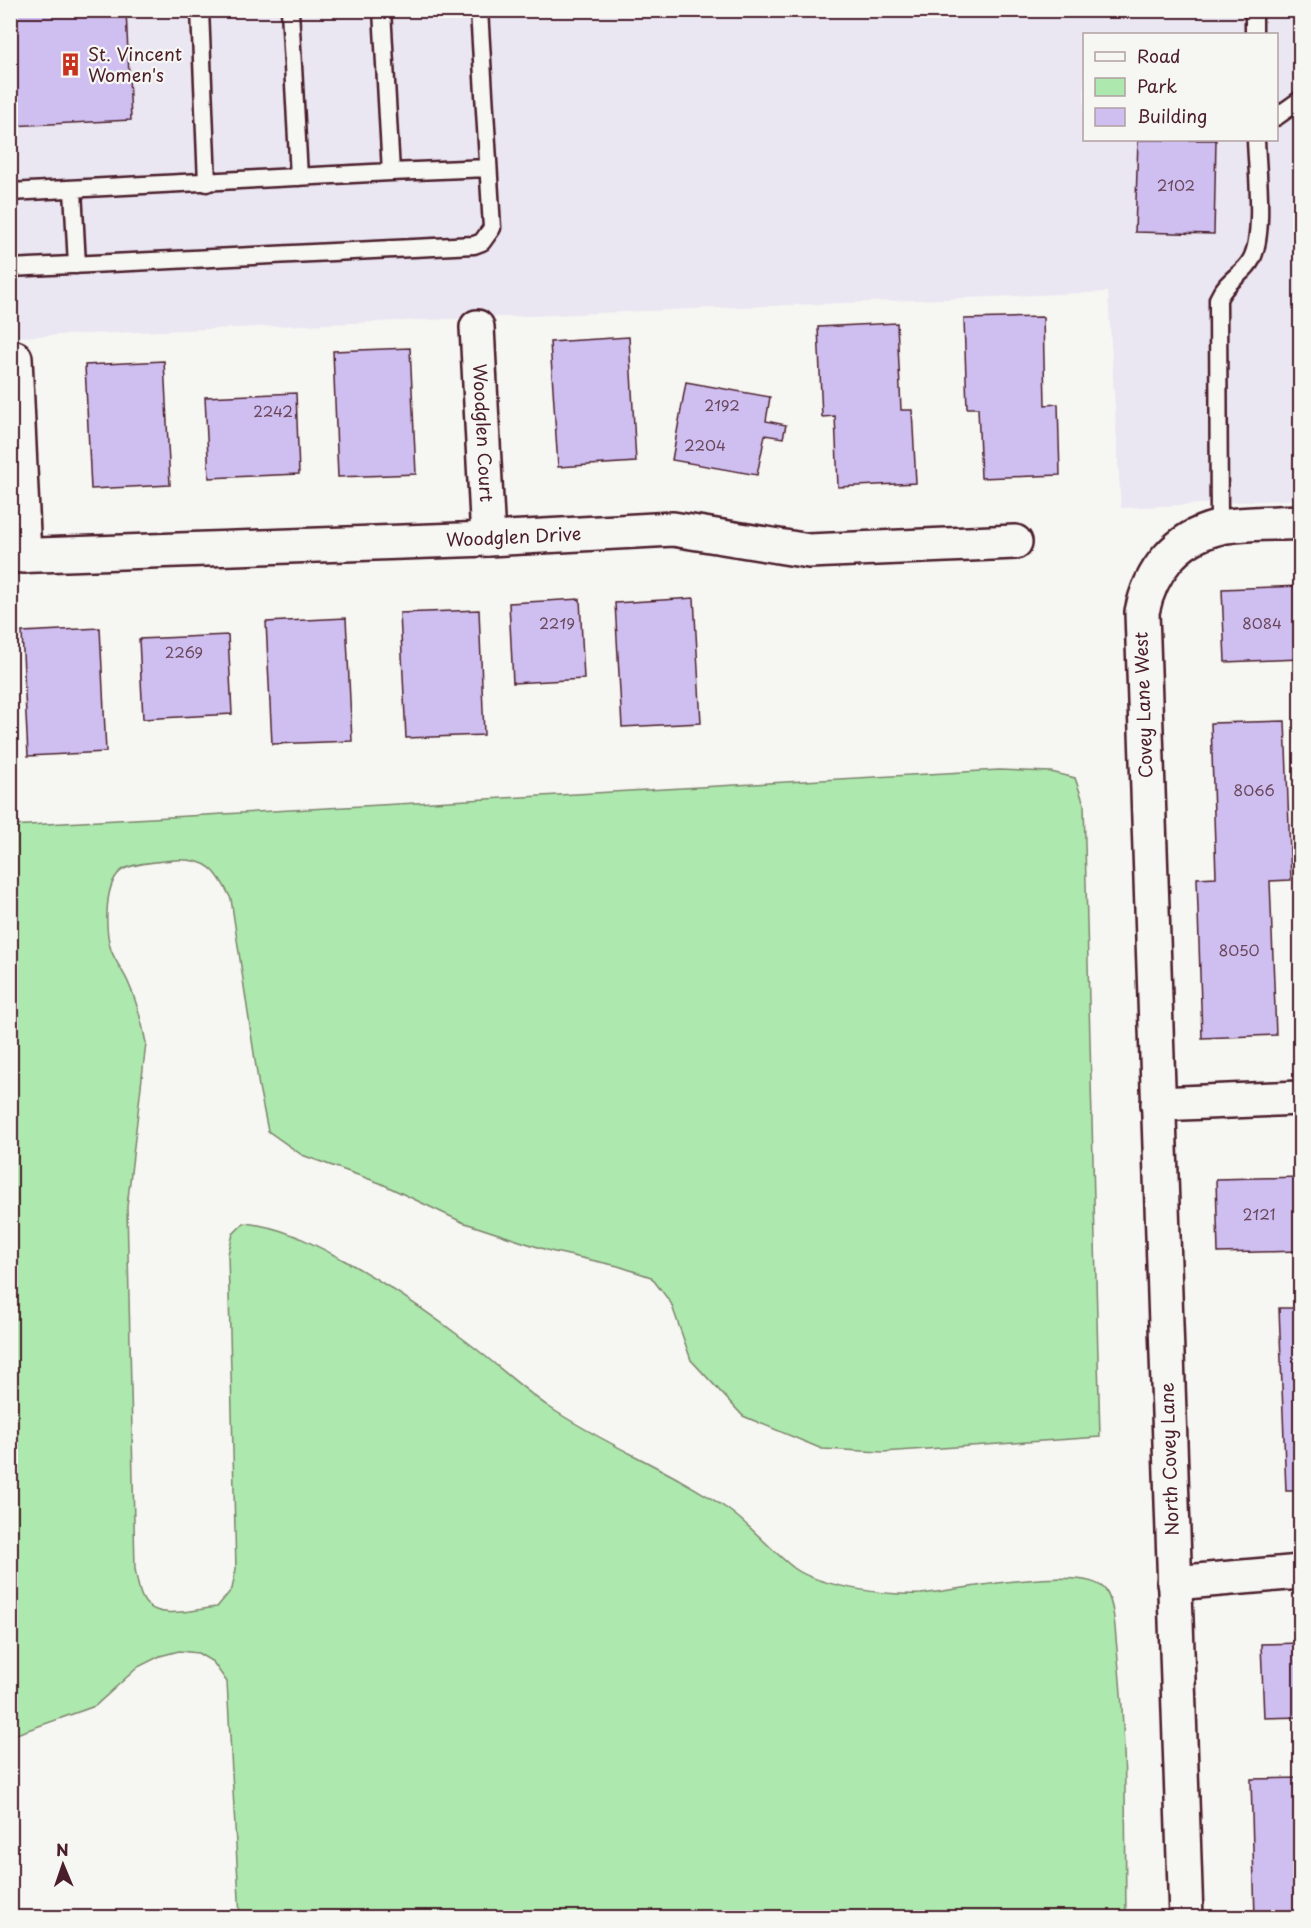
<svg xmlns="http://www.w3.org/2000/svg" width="1311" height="1928" viewBox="0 0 1311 1928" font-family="'Playpen Sans',sans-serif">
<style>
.built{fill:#eae6f2;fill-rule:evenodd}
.green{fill:#ade8ae;stroke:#7c846c;stroke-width:1.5}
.building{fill:#cfbff1;stroke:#4a1f2b;stroke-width:1.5}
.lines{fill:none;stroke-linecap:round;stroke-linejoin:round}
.lane-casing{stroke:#4a1f2b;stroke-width:21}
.street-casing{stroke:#4a1f2b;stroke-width:38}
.lane{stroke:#f6f6f2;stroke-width:16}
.street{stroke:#f6f6f2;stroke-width:33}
.labels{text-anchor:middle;stroke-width:4.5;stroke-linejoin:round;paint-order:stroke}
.number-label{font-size:15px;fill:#6b475c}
.poi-label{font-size:18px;fill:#4a1f2b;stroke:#f6f6f2;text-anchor:start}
.street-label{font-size:18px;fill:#4a1f2b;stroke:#f6f6f2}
</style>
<rect width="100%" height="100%" fill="#f6f6f2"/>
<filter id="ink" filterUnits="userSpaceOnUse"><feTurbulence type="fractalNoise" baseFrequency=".0167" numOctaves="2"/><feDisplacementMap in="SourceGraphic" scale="12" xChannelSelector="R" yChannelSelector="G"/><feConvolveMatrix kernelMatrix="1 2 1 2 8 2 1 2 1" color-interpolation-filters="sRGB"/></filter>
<g filter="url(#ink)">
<path class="built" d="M10,11H1300V499L1121,508L1108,292L11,337ZM1084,34H1276V140H1084Z"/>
<path class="green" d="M999,770L1051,772L1075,778L1084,804L1100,1437L883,1452L822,1449L743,1416L691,1360L671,1303L651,1277L618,1266L550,1251L462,1222L380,1183L302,1155L268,1131L259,1087L231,899C217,870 208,858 174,860C158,862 139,862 124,869C103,880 105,930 111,950C115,961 123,971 128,982C137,1002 142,1022 146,1043L127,1207L135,1569C137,1578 138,1589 142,1597C153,1623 195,1609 217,1607L232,1589L236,1569L228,1254L233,1234L244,1223C281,1227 304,1239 336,1256C380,1279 422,1308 462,1338C492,1360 519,1386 549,1407C605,1445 669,1469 726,1508C751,1525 770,1550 794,1568C820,1587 890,1596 921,1594C954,1591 1089,1562 1106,1591C1115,1606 1115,1632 1117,1649C1127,1738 1125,1828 1126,1917H240L227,1682L213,1662L198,1653L179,1651L160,1656L138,1667L95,1706L11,1736V826Z"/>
<path class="building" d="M10,10H126L131,120L10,126Z
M1138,140H1216L1214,234L1135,232Z
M1043,317L1045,405L1058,404L1060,475L981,478L978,408H967L964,319Z
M897,323L901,410H912L916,483L838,487L835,416L822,417L818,327Z
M629,337L636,462L558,467L550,342Z
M410,348L416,474L338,477L333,351Z
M164,361L170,485L91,489L85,365Z
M686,382L770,397L766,421L786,425L783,438L765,435L757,475L672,460Z
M296,393L299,474L209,478L205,397Z
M1300,586V659L1225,662L1222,589Z
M694,598L701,723L622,727L615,603Z
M580,599L584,679L513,683L509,603Z
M479,610L484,735L406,738L400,613Z
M346,618L352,741L272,744L266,622Z
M100,628L106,752L28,756L22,632Z
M228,635L232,714L143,719L139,639Z
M1285,721L1291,880L1270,881L1276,1035L1202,1038L1197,878L1216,877L1211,723Z
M1300,1177V1251L1218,1253L1216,1179Z
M1279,1308H1300V1491H1286Z
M1300,1643V1717L1264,1718L1261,1644Z
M1300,1778V1918H1255L1251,1779Z"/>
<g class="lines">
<defs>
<path id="lane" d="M200,10L207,183
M290,10L299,177
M1254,34V10
M1276,117L1300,100
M391,172L488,168
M73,190L77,265
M10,192L391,172L382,10
M10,268L474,245L482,242L492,228L479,10
M1219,527L1218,299C1227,279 1244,274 1251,260C1265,236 1257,169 1256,140"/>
<g id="street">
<path id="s1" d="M477,327L488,539"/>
<path d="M15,358L24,556"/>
<path id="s2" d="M10,556L488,539L673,529L809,551L1015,542"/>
<path d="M1158,1104L1300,1098"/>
<path d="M1174,1583L1300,1572"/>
<path d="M1186,1918L1142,612C1150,572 1176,538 1217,528C1241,522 1276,524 1300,522"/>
</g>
</defs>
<use href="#lane" class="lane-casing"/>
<use href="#street" class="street-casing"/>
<use href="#lane" class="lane"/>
<use href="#street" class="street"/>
</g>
</g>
<defs>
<symbol id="building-bare" viewBox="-9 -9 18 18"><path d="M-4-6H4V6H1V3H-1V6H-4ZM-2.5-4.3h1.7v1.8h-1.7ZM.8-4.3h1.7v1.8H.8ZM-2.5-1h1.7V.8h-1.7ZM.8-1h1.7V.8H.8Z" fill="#c8321e" stroke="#f6f6f2" stroke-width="2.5" paint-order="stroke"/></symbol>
</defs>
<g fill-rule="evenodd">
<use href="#building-bare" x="54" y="48" width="33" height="33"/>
</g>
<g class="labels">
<g class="number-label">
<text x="1176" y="191">2102</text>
<text x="722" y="411">2192</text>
<text x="273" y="417">2242</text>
<text x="705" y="451">2204</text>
<text x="557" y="629">2219</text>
<text x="1262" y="629">8084</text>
<text x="184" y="658">2269</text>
<text x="1254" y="796">8066</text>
<text x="1239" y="956">8050</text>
<text x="1259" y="1220">2121</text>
</g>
<g class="poi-label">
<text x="88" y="61">St. Vincent<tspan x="88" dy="21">Women's</tspan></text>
</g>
<g class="street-label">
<text dy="6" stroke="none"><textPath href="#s1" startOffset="106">Woodglen Court</textPath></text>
<text dy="6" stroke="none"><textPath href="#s2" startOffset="504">Woodglen Drive</textPath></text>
<text transform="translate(1144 705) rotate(-92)" y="6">Covey Lane West</text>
<text transform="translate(1170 1459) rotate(-92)" y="6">North Covey Lane</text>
</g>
</g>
<rect width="1311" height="1928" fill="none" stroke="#f6f6f2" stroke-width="36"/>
<rect x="18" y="18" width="1275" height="1892" fill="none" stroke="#4a1f2b" stroke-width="2" filter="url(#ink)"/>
<rect x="1083" y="33" width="195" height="108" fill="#f6f6f2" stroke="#b1a0a2" stroke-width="1.5"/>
<rect x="1095" y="52" width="30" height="9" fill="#f6f6f2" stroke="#b1a0a2" stroke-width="1.5"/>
<text x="1137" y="63" font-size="18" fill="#4a1f2b">Road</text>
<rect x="1095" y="78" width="30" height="18" fill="#ade8ae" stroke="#b1a0a2" stroke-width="1.5"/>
<text x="1137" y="93" font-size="18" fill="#4a1f2b">Park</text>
<rect x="1095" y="108" width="30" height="18" fill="#cfbff1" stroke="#b1a0a2" stroke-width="1.5"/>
<text x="1137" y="123" font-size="18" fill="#4a1f2b">Building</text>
<g transform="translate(63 1865) rotate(358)" stroke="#f6f6f2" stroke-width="4.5" paint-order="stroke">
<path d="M0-4.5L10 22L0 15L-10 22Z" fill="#4a1f2b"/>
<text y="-9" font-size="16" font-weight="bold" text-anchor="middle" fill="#4a1f2b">N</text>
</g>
</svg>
